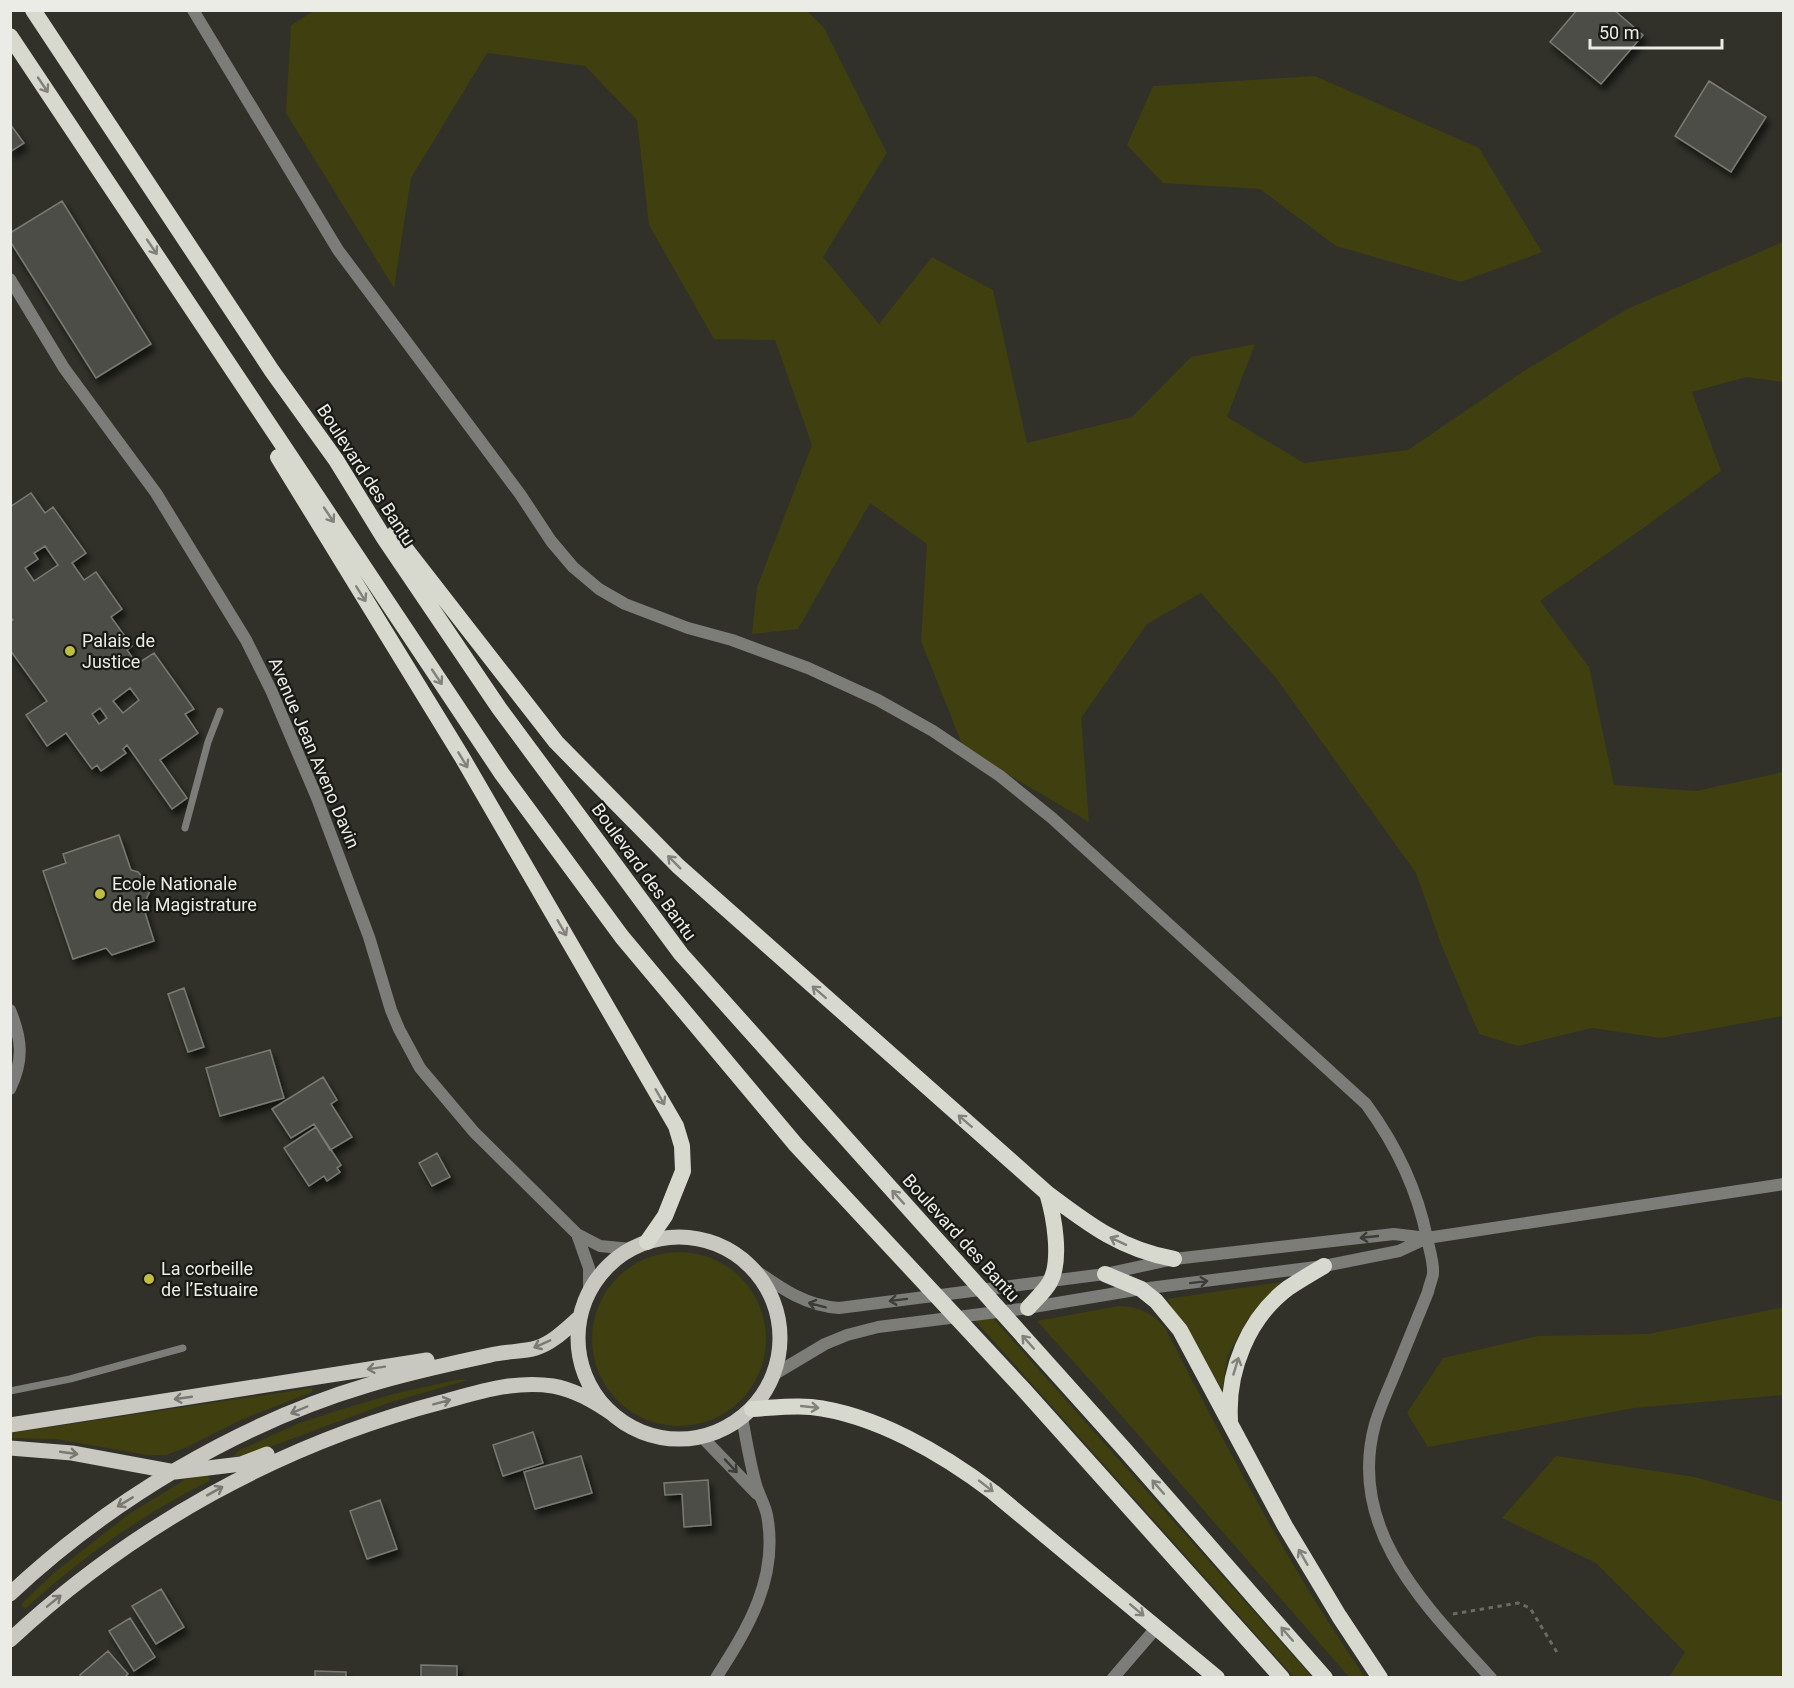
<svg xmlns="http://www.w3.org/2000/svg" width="1794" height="1688" viewBox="0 0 1794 1688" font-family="Roboto,sans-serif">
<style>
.green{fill:#3f3f0f}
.building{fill:#4d4e46;stroke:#797a71;stroke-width:1.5;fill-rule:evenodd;filter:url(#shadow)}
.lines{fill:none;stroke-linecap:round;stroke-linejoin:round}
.path{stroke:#6a6a63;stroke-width:3;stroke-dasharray:4.5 4.5;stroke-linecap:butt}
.service{stroke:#7c7d79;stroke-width:7}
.minor{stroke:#7c7d79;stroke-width:12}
.tertiary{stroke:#7c7d79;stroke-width:12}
.primary{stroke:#c8c8c0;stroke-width:15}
.trunk{stroke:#d7d8ce;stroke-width:16}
.oneway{stroke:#82827b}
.oneway2{stroke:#3c3c38}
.oneway3{stroke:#797973}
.poi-dot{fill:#bebe42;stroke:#191915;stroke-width:2}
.labels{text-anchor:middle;stroke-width:4.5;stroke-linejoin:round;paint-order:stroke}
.street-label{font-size:18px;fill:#ecece7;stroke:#191915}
.poi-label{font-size:18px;fill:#ecece7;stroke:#191915;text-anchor:start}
</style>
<defs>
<filter id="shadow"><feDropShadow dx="3.5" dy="6" stdDeviation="3" flood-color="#0009"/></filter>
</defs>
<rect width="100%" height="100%" fill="#31312a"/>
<path class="green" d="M314,11H807L824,28L887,153L823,257L879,324L932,257L993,290L1027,443L1132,417L1191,357L1255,344L1227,417L1304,463L1408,450L1524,371L1627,309L1783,242V382L1746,377L1692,392L1721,471L1649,524L1540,601L1589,667L1614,785L1696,791L1783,772V1016L1661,1038L1592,1028L1518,1046L1479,1034L1441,944L1416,873L1276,678L1201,593L1147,624L1081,718L1089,822L964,749L921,641L927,544L870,503L798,629L752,634L757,587L812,445L775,340L714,339L649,225L637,120L585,66L487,53L411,178L394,288L286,113L291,25Z
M1315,76L1479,148L1542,252L1461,282L1336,246L1260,189L1163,183L1127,145L1153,86Z
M592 1339a87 87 0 1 1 174 0a87 87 0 1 1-174 0Z
M1281,1282L1247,1320L1228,1355L1222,1390L1167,1299Z
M1118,1306C1138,1306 1153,1313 1165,1328C1227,1447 1289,1568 1365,1677H1349L1106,1398L1037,1321Z
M1783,1306V1395L1634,1408L1428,1447L1407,1413L1443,1358L1538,1336L1648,1334L1780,1308Z
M992,1317L1312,1677H1294L974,1319Z
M456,1380H468L391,1402L248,1455L233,1457L238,1451L297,1424L336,1411L393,1394Z
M312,1388V1392L241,1420L187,1447L166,1455H147L56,1439L11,1438V1433Z
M1556,1456L1695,1477L1783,1502V1677H1669L1685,1652L1596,1563L1502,1518Z
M207,1475L211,1480C144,1513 81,1558 26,1608L22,1607V1603L55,1572L129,1514L186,1479Z"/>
<path class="building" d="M1577,10H1614L1643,35L1601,84L1550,42Z
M1709,81L1766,117L1731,172L1675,136Z
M10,124L24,143L10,152Z
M62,201L151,344L96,378L10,241V233Z
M31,493L45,513L53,507L86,553L72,563L84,580L96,572L122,609L111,617L132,646L127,650L137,664L154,653L194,709L185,714L198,733L160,760L187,798L172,809L127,745L123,749L126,753L101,771L97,765L92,769L66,733L47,746L26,715L47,701L10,650V622L13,620L10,617V507ZM45,546L58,565L34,581L25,568L38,559L34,553ZM130,688L139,700L123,713L113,701ZM100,708L107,718L99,724L92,714Z
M119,835L131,870L138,872L148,883L150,891L143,906L154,941L112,955L106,948L73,959L43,871L66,863L63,854Z
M184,988L204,1047L188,1052L168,994Z
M270,1050L284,1098L220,1116L206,1068Z
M323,1077L337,1100L331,1104L352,1137L330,1150L314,1124L291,1138L272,1109Z
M316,1127L341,1165L337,1168L340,1172L327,1181L324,1176L309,1186L284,1148Z
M437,1153L450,1177L432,1186L419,1163Z
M533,1432L543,1463L503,1476L493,1445Z
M581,1456L592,1493L535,1509L524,1472Z
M708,1480L711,1525L684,1527L682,1494L665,1495L664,1483Z
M380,1500L397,1549L367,1559L350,1511Z
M161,1589L184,1627L156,1644L132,1606Z
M130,1618L155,1657L134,1671L109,1631Z
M108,1651L128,1674L124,1678H82L80,1675Z
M421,1665L457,1666V1678H421Z
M315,1671L346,1672V1678H315Z"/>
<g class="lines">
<path class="path" d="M1453,1614L1518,1603L1530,1608L1558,1654"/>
<path class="service" d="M185,828L208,742L220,711
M10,1391L70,1379L183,1348"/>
<path class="minor" d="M193,10L338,250L520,494L551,541L573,567L599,589L625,604L688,628L732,640L808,668L878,700L933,731L1000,776L1052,818L1366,1104C1396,1145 1417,1188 1427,1238C1429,1249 1434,1262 1433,1274C1432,1280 1429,1286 1428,1292C1417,1319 1406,1346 1395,1373C1388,1390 1380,1407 1375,1424C1346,1530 1426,1606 1491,1678
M10,279L64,368L156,493L246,640L271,690L317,798L369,937L391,1010L399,1029L420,1068L474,1132L577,1234L600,1246L631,1249
M10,1010C22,1039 24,1060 10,1089
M577,1234L589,1268V1292
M701,1436L757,1494
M716,1678C748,1628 779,1578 767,1515C765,1505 759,1495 756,1485C750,1463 746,1440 742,1417
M1113,1678L1157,1627"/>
<path class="tertiary" d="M748,1265C777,1285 803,1306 839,1308L1105,1274L1174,1259L1394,1234L1427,1238L1784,1184
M773,1375L825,1344L847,1335L878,1327L1021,1309L1141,1289L1324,1266L1399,1251L1427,1238"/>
<path class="primary" d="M578 1338a101 101 0 1 1 202 0a101 101 0 1 1-202 0Z
M10,1425L427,1360
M10,1448L72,1453L175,1472L241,1464L267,1454
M10,1594C109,1501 237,1424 368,1385C410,1372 453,1363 495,1354C509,1351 523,1352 536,1348C553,1343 567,1328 580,1317
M10,1640C133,1526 280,1444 442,1402C479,1392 515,1380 553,1386C576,1390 596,1402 614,1415"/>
<path class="trunk" d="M33,10L272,371L336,460L384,538L499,708L681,954L1126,1451L1325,1678
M10,36L502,774L622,937L796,1145L1024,1390L1282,1678
M278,457L462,757L676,1126L682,1146L683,1171L665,1216L647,1242
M394,534L556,742L678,866L1047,1193C1088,1224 1122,1250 1174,1259
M1105,1274L1141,1289L1156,1301L1180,1330L1285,1526L1339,1616L1380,1678
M1028,1308C1035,1300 1045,1291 1050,1282C1062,1260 1054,1216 1047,1193
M752,1409C772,1408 791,1405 811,1407C875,1414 943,1454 993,1492L1217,1678
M1230,1420C1227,1371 1248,1318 1288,1288C1300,1280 1312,1273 1324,1266"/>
</g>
<defs><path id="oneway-shaft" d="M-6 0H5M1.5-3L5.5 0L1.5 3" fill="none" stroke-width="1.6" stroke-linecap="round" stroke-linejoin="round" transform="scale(1.5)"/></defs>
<g class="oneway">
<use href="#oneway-shaft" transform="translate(43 85) rotate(56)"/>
<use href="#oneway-shaft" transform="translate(152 247) rotate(56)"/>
<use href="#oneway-shaft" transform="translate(329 515) rotate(56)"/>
<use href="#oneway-shaft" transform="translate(361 594) rotate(58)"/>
<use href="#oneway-shaft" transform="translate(437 677) rotate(56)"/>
<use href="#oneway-shaft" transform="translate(463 760) rotate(59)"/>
<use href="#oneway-shaft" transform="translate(674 862) rotate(-135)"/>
<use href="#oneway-shaft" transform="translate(562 928) rotate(60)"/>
<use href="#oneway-shaft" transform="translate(819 992) rotate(-139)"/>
<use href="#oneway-shaft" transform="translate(660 1097) rotate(60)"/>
<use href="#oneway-shaft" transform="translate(965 1121) rotate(-139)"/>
<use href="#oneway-shaft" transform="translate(898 1197) rotate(-132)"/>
<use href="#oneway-shaft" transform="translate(1118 1241) rotate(-155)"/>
<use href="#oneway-shaft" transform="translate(1028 1342) rotate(-132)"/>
<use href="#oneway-shaft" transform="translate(1236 1366) rotate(-73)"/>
<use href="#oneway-shaft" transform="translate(810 1407) rotate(6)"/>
<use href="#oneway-shaft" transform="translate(986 1486) rotate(38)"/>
<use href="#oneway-shaft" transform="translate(1158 1487) rotate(-131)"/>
<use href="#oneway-shaft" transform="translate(1303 1557) rotate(-120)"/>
<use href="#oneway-shaft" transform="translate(1137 1610) rotate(40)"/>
<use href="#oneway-shaft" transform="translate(1287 1634) rotate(-131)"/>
</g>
<g class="oneway2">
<use href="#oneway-shaft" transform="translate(1369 1237) rotate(174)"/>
<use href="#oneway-shaft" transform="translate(1199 1282) rotate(-7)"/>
<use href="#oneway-shaft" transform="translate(898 1300) rotate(173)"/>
<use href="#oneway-shaft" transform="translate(817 1305) rotate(-165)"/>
<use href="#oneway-shaft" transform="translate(731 1466) rotate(47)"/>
</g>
<g class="oneway3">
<use href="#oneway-shaft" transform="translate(542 1344) rotate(156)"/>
<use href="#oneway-shaft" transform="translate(376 1368) rotate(171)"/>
<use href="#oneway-shaft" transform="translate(183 1398) rotate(172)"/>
<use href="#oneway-shaft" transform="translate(442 1402) rotate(-15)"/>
<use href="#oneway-shaft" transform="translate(299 1410) rotate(157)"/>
<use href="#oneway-shaft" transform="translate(69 1453) rotate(8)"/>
<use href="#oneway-shaft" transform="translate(215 1491) rotate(-29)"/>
<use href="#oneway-shaft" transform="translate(125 1502) rotate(149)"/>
<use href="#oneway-shaft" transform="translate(54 1601) rotate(-39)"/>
</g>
<g class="poi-dot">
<circle cx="70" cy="651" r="6"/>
<circle cx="100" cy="894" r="6"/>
<circle cx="149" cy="1279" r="6"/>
</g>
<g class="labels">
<g class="street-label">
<text transform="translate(366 475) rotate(57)" y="6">Boulevard des Bantu</text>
<text transform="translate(314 753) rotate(67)" y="6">Avenue Jean Aveno Davin</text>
<text transform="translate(644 872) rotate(54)" y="6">Boulevard des Bantu</text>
<text transform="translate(961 1238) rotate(48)" y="6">Boulevard des Bantu</text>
</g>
<g class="poi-label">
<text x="82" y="647">Palais de<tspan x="82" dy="21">Justice</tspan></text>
<text x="112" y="890">Ecole Nationale<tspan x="112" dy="21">de la Magistrature</tspan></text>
<text x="161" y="1275">La corbeille<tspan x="161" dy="21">de l’Estuaire</tspan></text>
</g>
</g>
<rect width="1794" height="1688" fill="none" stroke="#ecece7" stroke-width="24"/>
<path d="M1590 39v9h132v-9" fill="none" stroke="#ecece7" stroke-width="3"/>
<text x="1599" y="39" font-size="18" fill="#ecece7" stroke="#191915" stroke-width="4.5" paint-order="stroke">50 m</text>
</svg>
